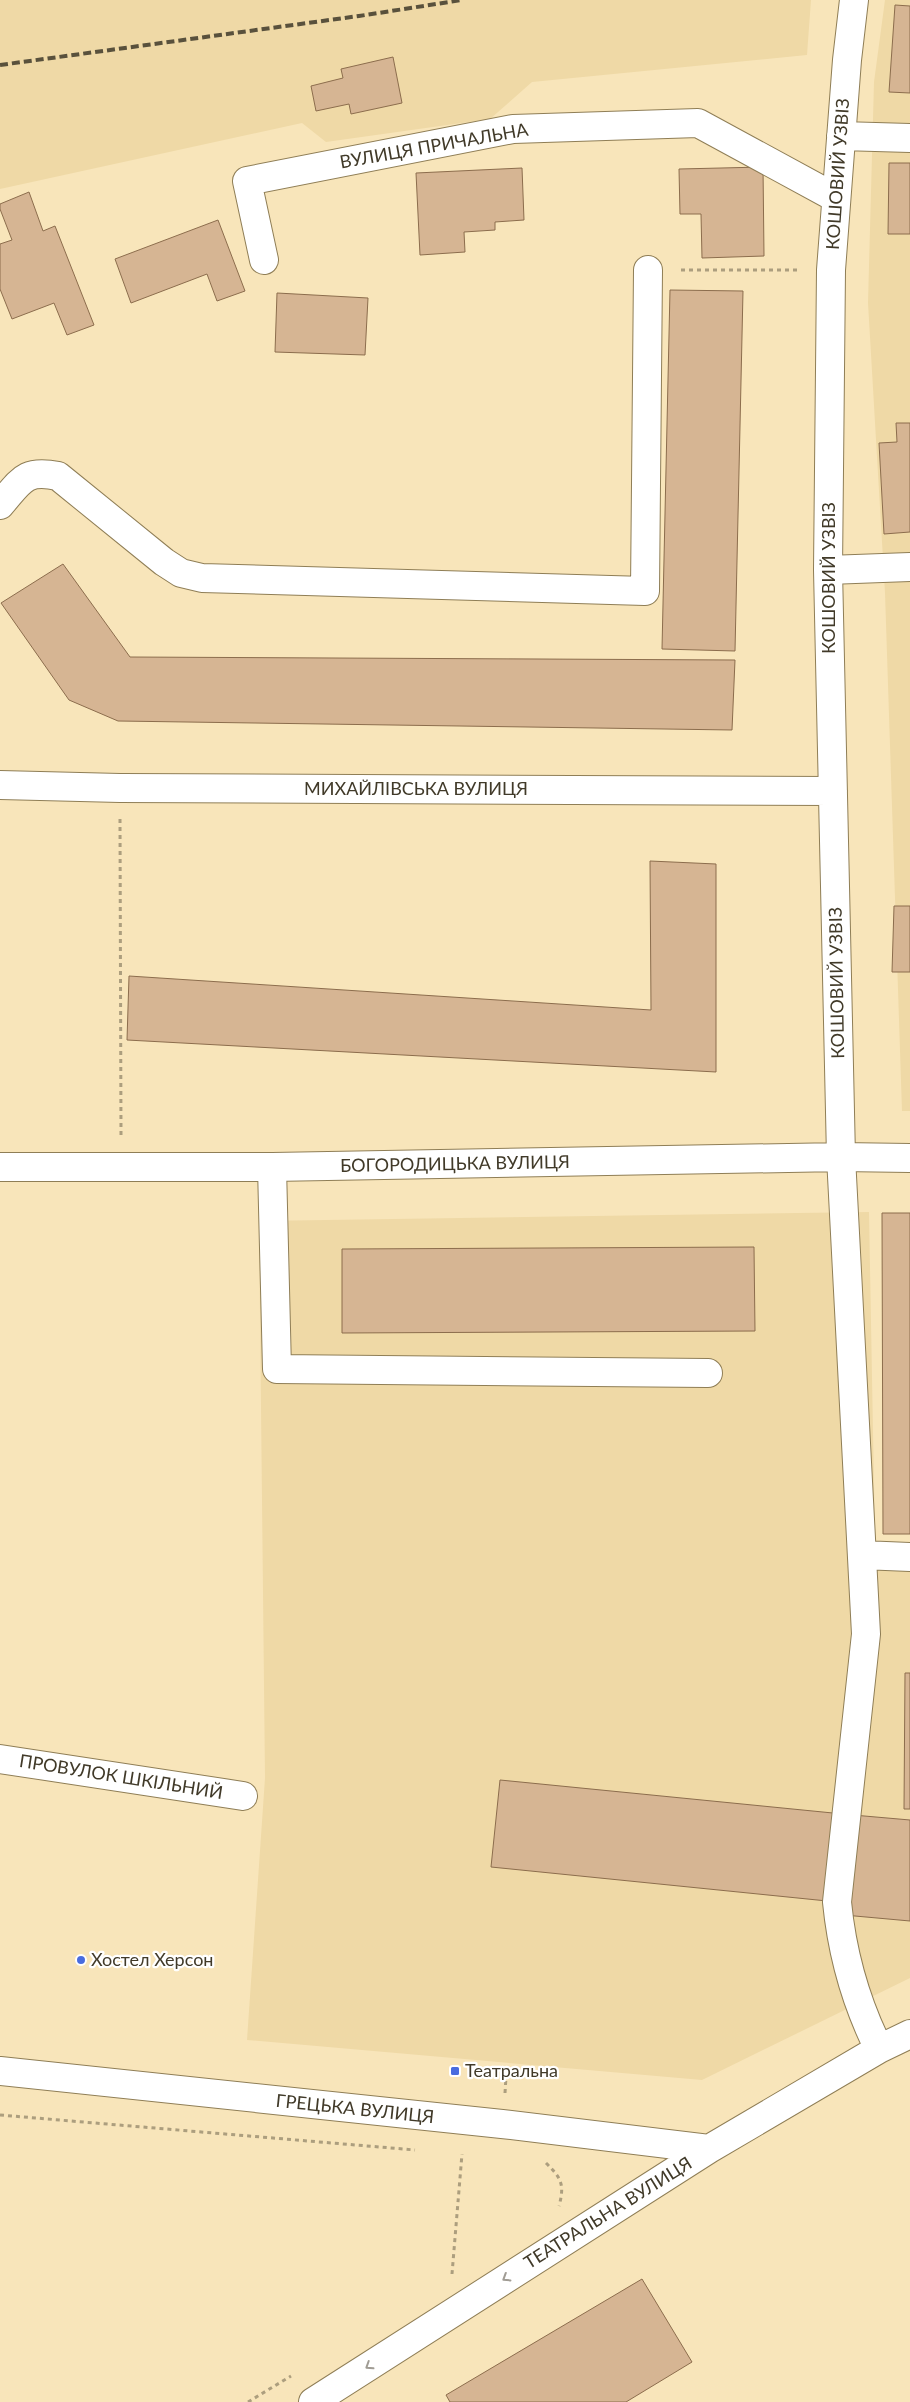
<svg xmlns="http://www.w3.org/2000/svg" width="910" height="2402" viewBox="0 0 910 2402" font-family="Lato,sans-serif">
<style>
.built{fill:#efd9a6}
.building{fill:#d6b593;stroke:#8c6d4d}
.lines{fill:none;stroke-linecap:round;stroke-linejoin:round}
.minor-casing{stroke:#8f7e56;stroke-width:30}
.path{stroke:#ac9e7e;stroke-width:3;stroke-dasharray:4 4;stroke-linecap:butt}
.minor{stroke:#fff;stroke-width:28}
.rail{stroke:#59513c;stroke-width:4;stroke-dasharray:8 4;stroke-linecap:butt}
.oneway{stroke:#a09c94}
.poi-dot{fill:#496cdf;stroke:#fff;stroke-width:2}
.labels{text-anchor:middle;stroke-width:4.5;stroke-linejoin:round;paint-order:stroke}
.street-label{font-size:18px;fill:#413a29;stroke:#fff}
.poi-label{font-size:18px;fill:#413a29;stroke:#fff;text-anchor:start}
</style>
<rect width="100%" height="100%" fill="#f8e5ba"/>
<path class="built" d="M0,0H811L807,55L532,82L490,119L326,142L302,123L0,189Z
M885,0H910V1111H902L885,593L868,303L874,82Z
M869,1212L875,1542L910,1544V1978L702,2080L247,2040L265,1778L259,1221Z"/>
<path class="building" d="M895,5L910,6V93L889,92Z
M393,57L402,103L351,114L349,104L316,111L311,86L343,78L341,69Z
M889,163H910V234H888Z
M763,167L764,256L702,258L701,214H680L679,169Z
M522,168L524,220L495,222V230L464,232L465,252L420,255L416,173Z
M29,192L43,231L55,226L94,325L67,335L54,303L12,319L0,289V244L12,240L0,209V204Z
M218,220L245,291L217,301L207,274L131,303L115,259Z
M670,290L743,291L735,651L662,649Z
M277,293L368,298L365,355L275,352Z
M896,423H910V532L884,534L879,443L897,442Z
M63,564L130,657L735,660L732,730L118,721L69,700L1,603Z
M650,861L716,864V1072L127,1040L129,976L651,1010Z
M894,906H910V972H892Z
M882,1213H910V1534H883Z
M754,1247L755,1331L342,1333V1249Z
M905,1673H910V1809H904Z
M500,1780L853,1815L837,1902L491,1867Z
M853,1815L910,1820V1921L844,1915Z
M642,2279L692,2362L626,2402H450L446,2395Z"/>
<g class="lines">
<defs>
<path id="minor" d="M854,0L847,60L831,270L828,570L841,1157L866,1634L837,1902C842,1953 856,2003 879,2049
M841,136L910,138
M264,260L247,181L513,129L698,123L836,198
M0,505C21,481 24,469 58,476L164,562L181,573L202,578L645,591L648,270
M828,570L910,567
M0,785L120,788L833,791
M0,1167H272L841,1157L910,1158
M272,1167L277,1369L708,1373
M862,1555L910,1557
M0,1759L243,1796
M0,2071L502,2124L709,2149
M313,2402L709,2149L879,2049L910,2034"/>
</defs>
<use href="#minor" class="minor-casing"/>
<path class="path" d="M681,270H800
M120,819L121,1135
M505,2093L506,2077
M0,2115L415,2150
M546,2163C561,2178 565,2184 559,2206
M452,2274L462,2154
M248,2402L291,2376"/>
<use href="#minor" class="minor"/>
<path class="rail" d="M0,65L359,16L462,0"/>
</g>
<defs><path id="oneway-chevron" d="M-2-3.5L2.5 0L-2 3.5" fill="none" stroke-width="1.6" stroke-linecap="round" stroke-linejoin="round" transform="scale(1.25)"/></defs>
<g class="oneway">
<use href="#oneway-chevron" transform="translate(506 2278) rotate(148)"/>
<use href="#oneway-chevron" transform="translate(369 2366) rotate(147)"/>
</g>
<g class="poi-dot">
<circle cx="81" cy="1960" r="5"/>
<rect x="450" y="2066" width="10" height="10" rx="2.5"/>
</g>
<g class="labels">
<g class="street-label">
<text transform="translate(434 146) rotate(-10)" y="6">ВУЛИЦЯ ПРИЧАЛЬНА</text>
<text transform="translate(838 174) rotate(-86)" y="6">КОШОВИЙ УЗВІЗ</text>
<text transform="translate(829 578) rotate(-90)" y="6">КОШОВИЙ УЗВІЗ</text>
<text x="416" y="795">МИХАЙЛІВСЬКА ВУЛИЦЯ</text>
<text transform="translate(837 983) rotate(-91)" y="6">КОШОВИЙ УЗВІЗ</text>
<text transform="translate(455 1164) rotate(-1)" y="6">БОГОРОДИЦЬКА ВУЛИЦЯ</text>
<text transform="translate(121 1777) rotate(9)" y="6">ПРОВУЛОК ШКІЛЬНИЙ</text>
<text transform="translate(355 2109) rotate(6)" y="6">ГРЕЦЬКА ВУЛИЦЯ</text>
<text transform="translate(608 2213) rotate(-32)" y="6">ТЕАТРАЛЬНА ВУЛИЦЯ</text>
</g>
<g class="poi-label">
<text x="91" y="1966">Хостел Херсон</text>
<text x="465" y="2077">Театральна</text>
</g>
</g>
</svg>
